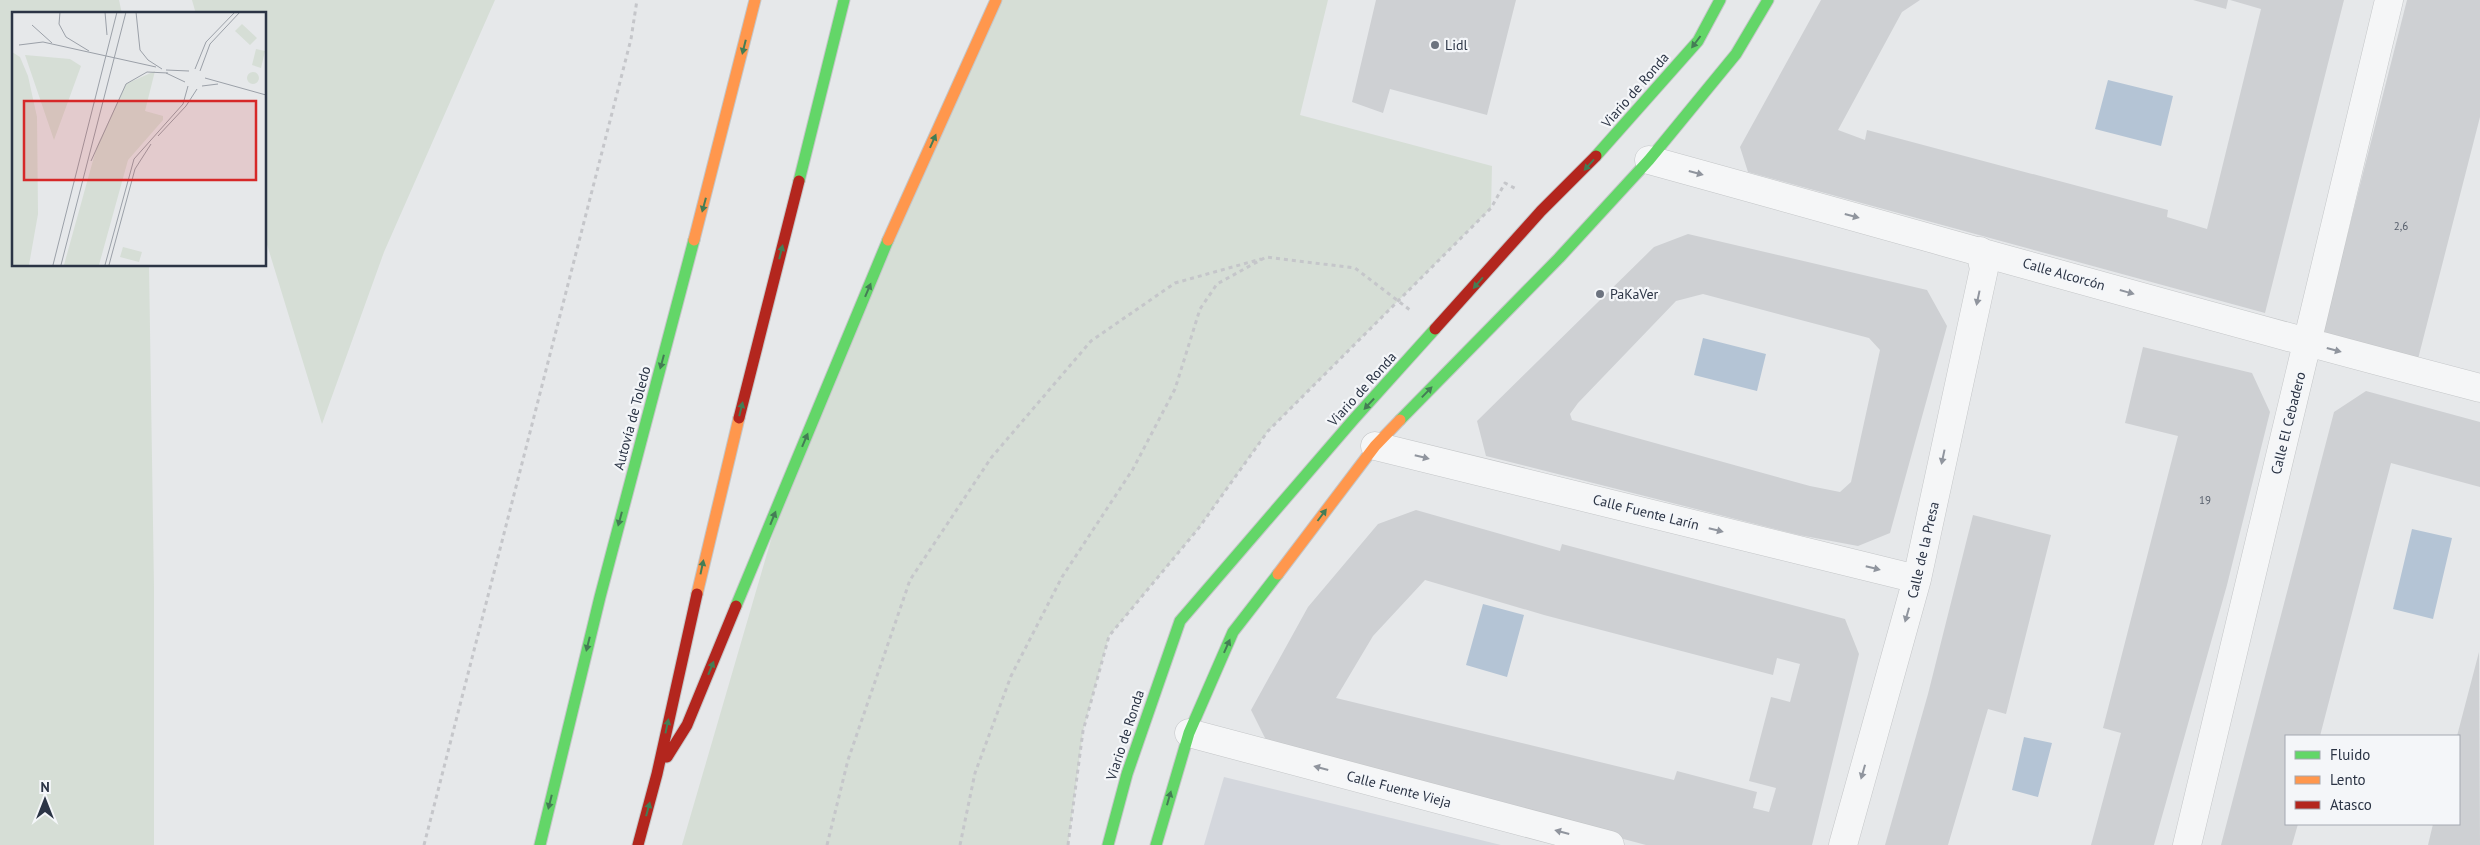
<svg xmlns="http://www.w3.org/2000/svg" width="2480" height="845" viewBox="0 0 2480 845" font-family="'PT Sans',sans-serif">
<style>
.built{fill:#d4d7dd}
.green{fill:#d6ded6}
.water{fill:#b4c4d5}
.building{fill:#ced0d3;fill-rule:evenodd}
.lines{fill:none;stroke-linecap:round;stroke-linejoin:round}
.street-casing{stroke:#c4c6c8;stroke-width:29}
.fast-casing{stroke:#c4c6c8;stroke-width:13}
.slow-casing{stroke:#c4c6c8;stroke-width:13}
.jam-casing{stroke:#c4c6c8;stroke-width:13}
.path{stroke:#c5c6ca;stroke-width:3;stroke-dasharray:4 4;stroke-linecap:butt}
.street{stroke:#f5f6f7;stroke-width:28}
.fast{stroke:#63d668;stroke-width:11}
.slow{stroke:#ff974d;stroke-width:11}
.jam{stroke:#b3261e;stroke-width:11}
.oneway{fill:#447d55}
.oneway2{fill:#90959e}
.poi-dot{fill:#6c737f;stroke:#f4f6f9;stroke-width:2}
.labels{text-anchor:middle;stroke-width:4.5;stroke-linejoin:round;paint-order:stroke}
.number-label{font-size:11px;fill:#545c69}
.poi-label{font-size:14px;fill:#2b3445;stroke:#f4f6f9;text-anchor:start}
.street-label{font-size:14px;fill:#2b3445;stroke:#f4f6f9}
.inset-road{fill:none;stroke:#9ba0a8;stroke-width:1}
.view{fill:#d62828;fill-opacity:0.15;stroke:#d62828;stroke-width:2.5}
.inset-edge{fill:none;stroke:#2b3445;stroke-width:2.5}
</style>
<rect width="100%" height="100%" fill="#e6e8ea"/>
<path class="built" d="M1224,777L1501,845H1204Z"/>
<path class="green" d="M0,0H119L122,14H14V265H149L154,587V845H0Z
M192,0H495L384,252L322,424L265,238V14H196Z
M996,0H1328L1300,115L1492,166L1491,208L1268,431L1198,529L1109,636L1083,731L1068,845H682L787,485Z"/>
<path class="water" d="M2108,80L2173,96L2161,146L2095,129Z
M1703,338L1766,354L1757,391L1694,375Z
M2412,529L2452,538L2433,619L2393,609Z
M1483,604L1524,615L1507,677L1466,665Z
M2024,737L2052,743L2038,797L2012,790Z"/>
<path class="building" d="M1376,0H1516L1487,115L1390,89L1383,113L1352,102Z
M1821,0H1920L1902,12L1838,130L1865,140L1867,130L2168,210L2167,217L2207,229L2261,9L2230,0H2344L2265,313L1748,172L1740,147Z
M2193,0H2228L2226,9Z
M2407,0H2480V117L2418,359L2322,335Z
M1688,234L1927,290L1947,326L1890,533L1858,546L1799,535L1486,456L1477,421L1654,247ZM1703,294L1869,338L1880,350L1851,482L1840,492L1810,486L1572,420L1570,414L1578,403L1676,301Z
M2143,347L2252,373L2270,412L2227,585L2154,845H2091L2121,733L2103,728L2178,436L2125,423Z
M2366,391L2480,422V487L2391,463L2320,736H2286V824H2298L2292,845H2221L2334,412Z
M1416,510L1560,551L1562,544L1845,619L1859,654L1812,845H1646L1268,744L1251,710L1308,607L1378,524ZM1425,580L1544,615L1773,675L1777,658L1800,664L1790,702L1771,697L1749,781L1776,788L1769,812L1753,808L1757,792L1677,771L1674,780L1336,698L1373,636Z
M1973,515L2051,535L2006,714L1988,709L1948,845H1885L1928,694Z
M2479,652L2480,845H2428L2433,824H2459V736H2457Z"/>
<g class="lines">
<defs>
<path id="street" d="M1649,160C1926,236 2202,316 2480,388
M1375,446L1917,579
M1189,733L1610,845
M1843,845L1917,579L1984,269L1980,251
M2187,845L2389,0"/>
<path id="fast" d="M1596,156L1698,41L1720,0
M799,181L844,0
M1400,420L1559,258L1649,160L1736,54L1768,0
M736,606L888,240
M540,845L600,597L694,240
M1108,845L1127,774L1180,621L1354,419L1435,329
M1156,845L1189,733L1233,632L1278,574"/>
<path id="slow" d="M694,240L755,0
M888,240L996,0
M1278,574L1375,446L1400,420
M697,594L739,418"/>
<path id="jam" d="M1435,329L1541,211L1596,156
M739,418L799,181
M667,757L687,725L736,606
M638,845L657,774L697,594"/>
</defs>
<use href="#street" class="street-casing"/>
<use href="#fast" class="fast-casing"/>
<use href="#slow" class="slow-casing"/>
<use href="#jam" class="jam-casing"/>
<path class="path" d="M424,845L631,39L637,0
M827,845L848,760L910,580L991,458L1091,341L1175,283L1261,259
M960,845L975,773L1011,676L1062,577L1133,469L1175,389L1200,309L1217,284L1266,257L1355,268L1410,310
M1068,845L1083,731L1109,636L1198,529L1268,431L1491,208L1505,183L1518,190"/>
<use href="#street" class="street"/>
<use href="#fast" class="fast"/>
<use href="#slow" class="slow"/>
<use href="#jam" class="jam"/>
</g>
<defs><path id="oneway-solid" d="M-6-.8H1V-3.2L6.5 0L1 3.2V.8H-6Z" transform="scale(1.25)"/></defs>
<g class="oneway">
<use href="#oneway-solid" transform="translate(1696 42) rotate(127)"/>
<use href="#oneway-solid" transform="translate(744 47) rotate(104)"/>
<use href="#oneway-solid" transform="translate(933 141) rotate(-66)"/>
<use href="#oneway-solid" transform="translate(1589 165) rotate(132)"/>
<use href="#oneway-solid" transform="translate(704 205) rotate(105)"/>
<use href="#oneway-solid" transform="translate(781 252) rotate(-76)"/>
<use href="#oneway-solid" transform="translate(1478 283) rotate(131)"/>
<use href="#oneway-solid" transform="translate(868 290) rotate(-67)"/>
<use href="#oneway-solid" transform="translate(662 362) rotate(105)"/>
<use href="#oneway-solid" transform="translate(1427 392) rotate(-46)"/>
<use href="#oneway-solid" transform="translate(1369 404) rotate(133)"/>
<use href="#oneway-solid" transform="translate(741 409) rotate(-76)"/>
<use href="#oneway-solid" transform="translate(805 440) rotate(-67)"/>
<use href="#oneway-solid" transform="translate(1322 515) rotate(-53)"/>
<use href="#oneway-solid" transform="translate(773 518) rotate(-68)"/>
<use href="#oneway-solid" transform="translate(620 519) rotate(105)"/>
<use href="#oneway-solid" transform="translate(702 567) rotate(-78)"/>
<use href="#oneway-solid" transform="translate(588 644) rotate(104)"/>
<use href="#oneway-solid" transform="translate(1227 646) rotate(-66)"/>
<use href="#oneway-solid" transform="translate(711 668) rotate(-68)"/>
<use href="#oneway-solid" transform="translate(667 726) rotate(-78)"/>
<use href="#oneway-solid" transform="translate(1169 798) rotate(-74)"/>
<use href="#oneway-solid" transform="translate(550 802) rotate(104)"/>
<use href="#oneway-solid" transform="translate(648 809) rotate(-75)"/>
</g>
<g class="oneway2">
<use href="#oneway-solid" transform="translate(1696 173) rotate(15)"/>
<use href="#oneway-solid" transform="translate(1852 216) rotate(15)"/>
<use href="#oneway-solid" transform="translate(2127 292) rotate(16)"/>
<use href="#oneway-solid" transform="translate(1978 298) rotate(102)"/>
<use href="#oneway-solid" transform="translate(2334 350) rotate(15)"/>
<use href="#oneway-solid" transform="translate(1422 457) rotate(14)"/>
<use href="#oneway-solid" transform="translate(1943 457) rotate(102)"/>
<use href="#oneway-solid" transform="translate(1716 530) rotate(14)"/>
<use href="#oneway-solid" transform="translate(1873 568) rotate(14)"/>
<use href="#oneway-solid" transform="translate(1907 615) rotate(106)"/>
<use href="#oneway-solid" transform="translate(1321 768) rotate(-165)"/>
<use href="#oneway-solid" transform="translate(1863 772) rotate(106)"/>
<use href="#oneway-solid" transform="translate(1562 832) rotate(-165)"/>
</g>
<g class="poi-dot">
<circle cx="1435" cy="45" r="5"/>
<circle cx="1600" cy="294" r="5"/>
</g>
<g class="labels">
<g class="number-label">
<text x="2401" y="230">2,6</text>
<text x="2205" y="504">19</text>
</g>
<g class="poi-label">
<text x="1445" y="50">Lidl</text>
<text x="1610" y="299">PaKaVer</text>
</g>
<g class="street-label">
<text transform="translate(1635 90) rotate(-49)" y="5">Viario de Ronda</text>
<text transform="translate(2064 274) rotate(16)" y="5">Calle Alcorcón</text>
<text transform="translate(1362 389) rotate(-48)" y="5">Viario de Ronda</text>
<text transform="translate(632 418) rotate(-75)" y="5">Autovía de Toledo</text>
<text transform="translate(2288 423) rotate(-76)" y="5">Calle El Cebadero</text>
<text transform="translate(1646 512) rotate(14)" y="5">Calle Fuente Larín</text>
<text transform="translate(1923 550) rotate(-77)" y="5">Calle de la Presa</text>
<text transform="translate(1125 735) rotate(-72)" y="5">Viario de Ronda</text>
<text transform="translate(1399 789) rotate(15)" y="5">Calle Fuente Vieja</text>
</g>
</g>
<g transform="translate(12 12)">
<rect width="254" height="254" fill="#e6e8ea"/>
<path d="M230,12L245,26L238,33L223,19ZM244,37L253,39L249,56L240,53ZM0,40L8,45L16,64L25,105L26,202L17,253H0ZM13,43L58,47L69,54L42,128ZM143,59L133,99L151,104V108L116,148L87,253H52L85,134L114,72ZM235 66a6 6 0 1 1 12 0a6 6 0 1 1-12 0ZM111,235L130,240L127,250L108,245Z" fill="#d6ded6"/>
<path class="inset-road" d="M48,0L47,12L54,25L77,39M93,0L95,23M124,0L128,38L136,48L150,57M20,13L40,31M7,33L31,30L144,55M183,57L194,30L223,0M154,58L177,59M188,59L198,32L228,0M154,61L173,70M193,66L254,83M190,74L206,72M146,124L174,94L185,77M79,149L114,72L135,60L156,61M41,253L105,0M49,253L114,0M93,253L122,147L171,92L176,74M97,253L123,157L139,132"/>
<path class="view" d="M12,89H244V168H12Z"/>
<rect width="254" height="254" class="inset-edge"/>
</g>
<rect x="2285" y="735" width="175" height="90" fill="#f4f6f9" stroke="#a4a8b1"/>
<rect x="2295" y="751" width="25" height="8" fill="#63d668" stroke="#a4a8b1"/>
<text x="2330" y="760" font-size="15" fill="#2b3445">Fluido</text>
<rect x="2295" y="776" width="25" height="8" fill="#ff974d" stroke="#a4a8b1"/>
<text x="2330" y="785" font-size="15" fill="#2b3445">Lento</text>
<rect x="2295" y="801" width="25" height="8" fill="#b3261e" stroke="#a4a8b1"/>
<text x="2330" y="810" font-size="15" fill="#2b3445">Atasco</text>
<g transform="translate(45 800)" stroke="#f4f6f9" stroke-width="4" paint-order="stroke">
<path d="M0-4L9 19L0 12L-9 19Z" fill="#2b3445"/>
<text y="-8" font-size="14" font-weight="bold" text-anchor="middle" fill="#2b3445">N</text>
</g>
</svg>
